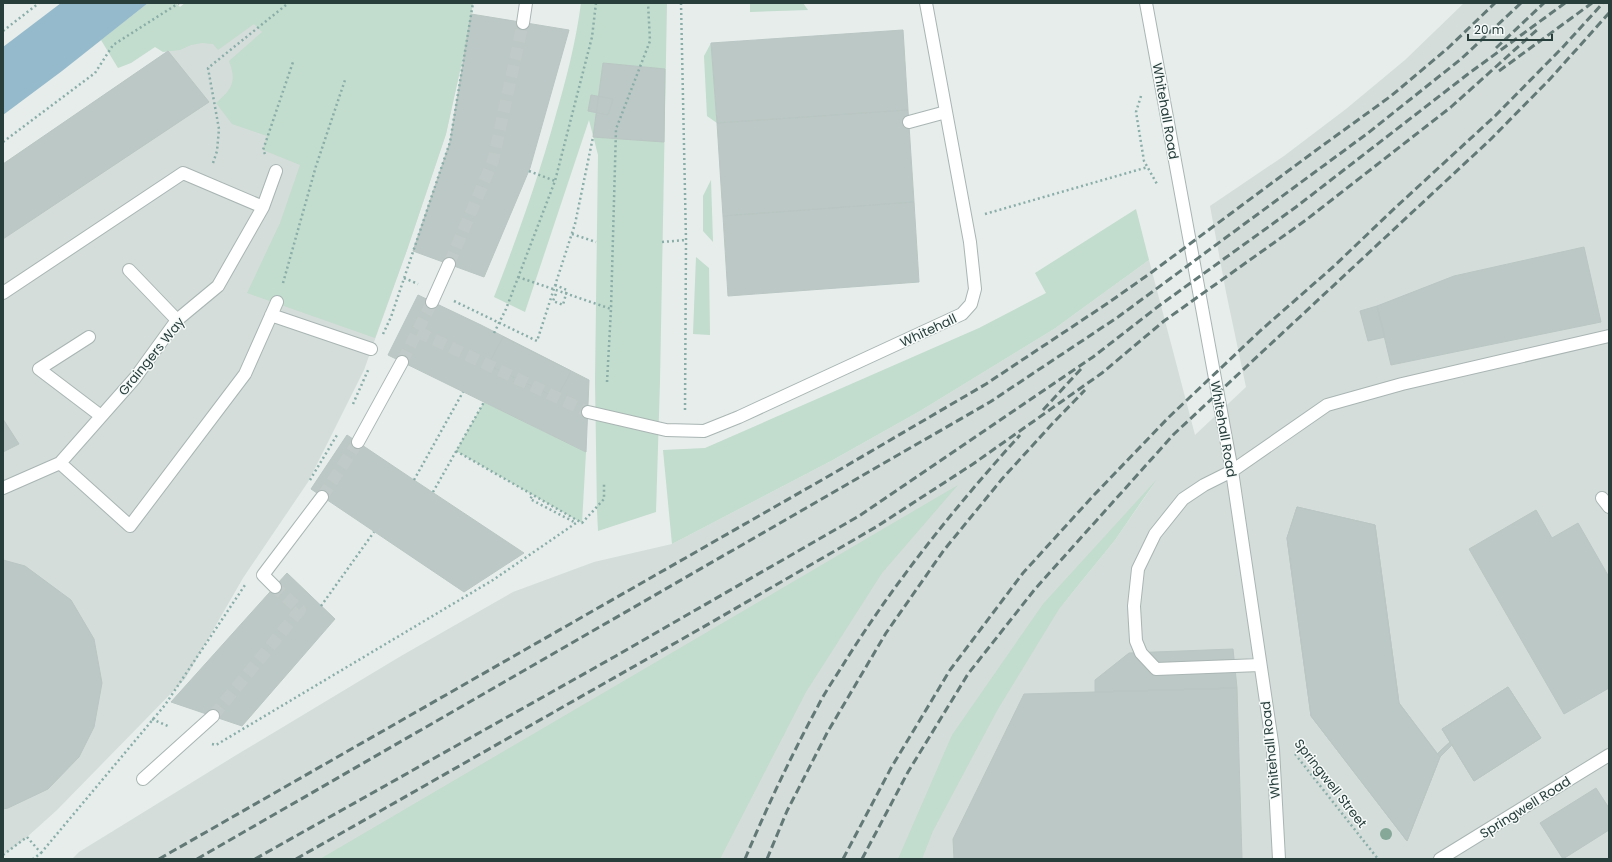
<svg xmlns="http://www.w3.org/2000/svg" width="1612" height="862" viewBox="0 0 1612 862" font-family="Poppins,sans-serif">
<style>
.built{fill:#d4ddda;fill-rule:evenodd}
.green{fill:#c2dccd}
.water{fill:#95bacb}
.building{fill:#bcc8c5;stroke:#b9c6c3}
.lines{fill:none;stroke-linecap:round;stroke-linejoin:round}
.minor-tunnel{stroke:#c0cac8;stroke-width:12;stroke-dasharray:12 6;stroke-linecap:butt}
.minor-casing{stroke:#a9b5b3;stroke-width:14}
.path{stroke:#8aada8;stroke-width:2.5;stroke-dasharray:2 3;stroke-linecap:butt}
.minor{stroke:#fff;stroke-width:12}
.rail{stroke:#627976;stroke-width:3;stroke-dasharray:8 4;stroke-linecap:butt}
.path-bridge{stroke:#8aada8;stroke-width:2.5;stroke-dasharray:2 3;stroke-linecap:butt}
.tree{fill:#85a899}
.labels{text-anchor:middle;stroke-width:3;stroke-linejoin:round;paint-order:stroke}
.street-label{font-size:13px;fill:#273e3b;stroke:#f6faf9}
</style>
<rect width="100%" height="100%" fill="#e6edeb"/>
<path class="built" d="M223,3H473L465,48L446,134L407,250L364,370L308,482L243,578L185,679L57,810L27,837L3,855V164L168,51Z
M1464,3H1609V859H72L79,852L238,754L401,656L513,592L594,562L672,544L831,461L920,411L1054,329L1149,260L1195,435L1246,387L1226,292L1210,206L1284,156L1346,109L1405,60ZM1154,484L1115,540L1064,603Z"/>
<path class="green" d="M148,3H176L180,7L185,3H473L465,48L446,134L407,250L375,338L247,293L280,223L300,165L263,150L267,136L232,124L216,103C232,89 237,82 229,61L262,32L254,24L218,50L213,44L202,43L191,45L180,50L163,52L155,47L131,63L118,68L101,40Z
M581,3H667L660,381L656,512L598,531L597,510L595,381L598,155L589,120L525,312L494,297C517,238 538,179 555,118C566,80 576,42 581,3Z
M750,3H803L808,10L750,12Z
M711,43L717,123L707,116L704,56Z
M711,180L713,242L703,231V196Z
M1136,209L1149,260L1054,329L920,411L831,461L672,544L663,450L705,448L979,328L1046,293L1035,273Z
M696,257L709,268L710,335L693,334Z
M484,402L586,452L582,523L456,451Z
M1157,479L1115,540L1059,609L998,709L933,831L922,859H898L952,735L1043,604Z
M958,485L882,573L806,692L720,859H320Z"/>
<path class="water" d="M61,3H148L62,71L3,115V47Z"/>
<path class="building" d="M471,14L569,30L530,168L484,277L413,251L450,142Z
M903,30L908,110L717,123L711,43Z
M168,51L209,102L3,239V164Z
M603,63L665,69L664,142L593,137Z
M591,95L613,99L608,115L588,111Z
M908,110L914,202L723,216L717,123Z
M914,202L919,282L728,296L723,216Z
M1584,247L1601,322L1391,365L1377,306L1454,276Z
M418,295L481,325L589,380L586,452L388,355Z
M1377,306L1385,337L1368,341L1360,311Z
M503,337L571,371L557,398L488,365Z
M3,419L19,444L3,452Z
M347,435L414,480L524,553L464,592L311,489Z
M1297,507L1375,525L1399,703L1437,754L1450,742L1442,729L1508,687L1541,738L1474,781L1452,745L1440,757L1407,841L1311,716L1287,538Z
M1297,507L1375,525L1399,703L1440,757L1407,841L1311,716L1287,538Z
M1536,510L1552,538L1578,523L1609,577V688L1564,714L1469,549Z
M3,560L25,566L71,600L94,639L102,683L94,727L79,757L48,789L8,808L3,809Z
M287,573L335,619L242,726L171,702Z
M1233,649L1237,688L1095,692V680L1129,653Z
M1508,687L1541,738L1474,781L1442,729Z
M1237,688L1242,859H954L953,839L1024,694Z
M1450,742L1452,745L1440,757L1437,754Z
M1596,788L1609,808V830L1563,859L1540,823Z"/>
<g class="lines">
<path class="minor-tunnel" d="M449,264L493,161L523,23
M418,332L588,412
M402,362L432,302
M322,497L358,442
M213,716L300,610L275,587"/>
<defs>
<path id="minor" d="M1146,3L1232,471L1273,749L1279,859
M523,23L526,3
M909,122L946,112
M129,270L177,320
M3,293L183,173L263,207
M432,302L449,264
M271,315L371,349
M89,337L39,369L101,416
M588,412L666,430L704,431L739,417L962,314L971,304L975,289L970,242L926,3
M358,442L402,362
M60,463L130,526L245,374L277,302
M3,488L60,463L135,378L177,320L218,286L263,207L276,171
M1602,498L1609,507
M275,587L263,575L322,497
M1260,665L1156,669L1141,653L1136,641L1134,606L1138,569L1155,534L1183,499L1204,485L1232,471L1327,405L1402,384L1609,336
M143,779L213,716
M1440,859L1609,755"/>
</defs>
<use href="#minor" class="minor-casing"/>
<path class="path" d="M681,3L686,240L685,410
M3,31L39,3
M1141,96L1136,112L1144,161L1157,184
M3,142L95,73L113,45L179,3
M265,154L263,150L293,62
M213,163L217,151L219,129L208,68L286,5
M529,171L555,181
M985,214L1148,167
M572,234L596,242
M662,242L686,240
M404,278L418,284
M283,283L316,166L345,80
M555,285L567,290L563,305L553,301L557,291
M454,301L537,341L575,224L593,137
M494,333L506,309L555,181L592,37L596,3
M383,334L391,317L450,142L473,3
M607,382L611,309L616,129L650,41L648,3
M353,404L369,368
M456,451L582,523L604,499V483
M310,480L337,435
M414,480L463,392
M433,492L484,402
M321,606L374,532
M152,719L170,727
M212,744L216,745L493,580L576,523L530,499L533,495
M1295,754L1378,859
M41,853L165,705L245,585
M3,855L27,837L41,853L33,859"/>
<use href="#minor" class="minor"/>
<path class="rail" d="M1496,48L1544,3
M1499,71L1592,3
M1043,410L1081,369
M159,859L834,473L986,384L1108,303L1152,272L1315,151L1391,96L1448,48L1495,3
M197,859L990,402L1118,317L1368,133L1461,59L1521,3
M255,859L614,657L859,516L1093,357L1160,305L1296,207L1468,74L1565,3
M296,859L712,622L876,527L973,464L1102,373L1164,321L1306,220L1451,107L1538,29
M745,859C767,807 791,756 818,706C826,690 837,675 846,660C897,579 956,506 1020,435
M767,859L787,811L827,733L886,633L944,550L1002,479L1053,423L1085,390
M843,859L891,768L950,670L1023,573L1094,495L1169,417L1260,331L1333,267L1396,207L1495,116L1562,48L1603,3
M862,859L908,772L968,674L1035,589L1174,434L1491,139L1550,79L1609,13"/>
<path class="path-bridge" d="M518,277L611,309"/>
</g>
<circle class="tree" cx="1386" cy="834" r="6"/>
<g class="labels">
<g class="street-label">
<text transform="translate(1166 111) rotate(80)" y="5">Whitehall Road</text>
<text transform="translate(928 330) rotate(-25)" y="5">Whitehall</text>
<text transform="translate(151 356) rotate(-51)" y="5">Graingers Way</text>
<text transform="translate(1224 429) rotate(80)" y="5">Whitehall Road</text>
<text transform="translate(1270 750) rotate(-96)" y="5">Whitehall Road</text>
<text transform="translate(1331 783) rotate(52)" y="5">Springwell Street</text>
<text transform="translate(1525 807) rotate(-32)" y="5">Springwell Road</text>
</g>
</g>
<rect width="1612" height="862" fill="none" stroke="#273e3b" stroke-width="8"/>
<path d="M1468 34v6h84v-6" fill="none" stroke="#273e3b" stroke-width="2"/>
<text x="1474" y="34" font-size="12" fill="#273e3b" stroke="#f6faf9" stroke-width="3" paint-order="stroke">20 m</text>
</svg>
